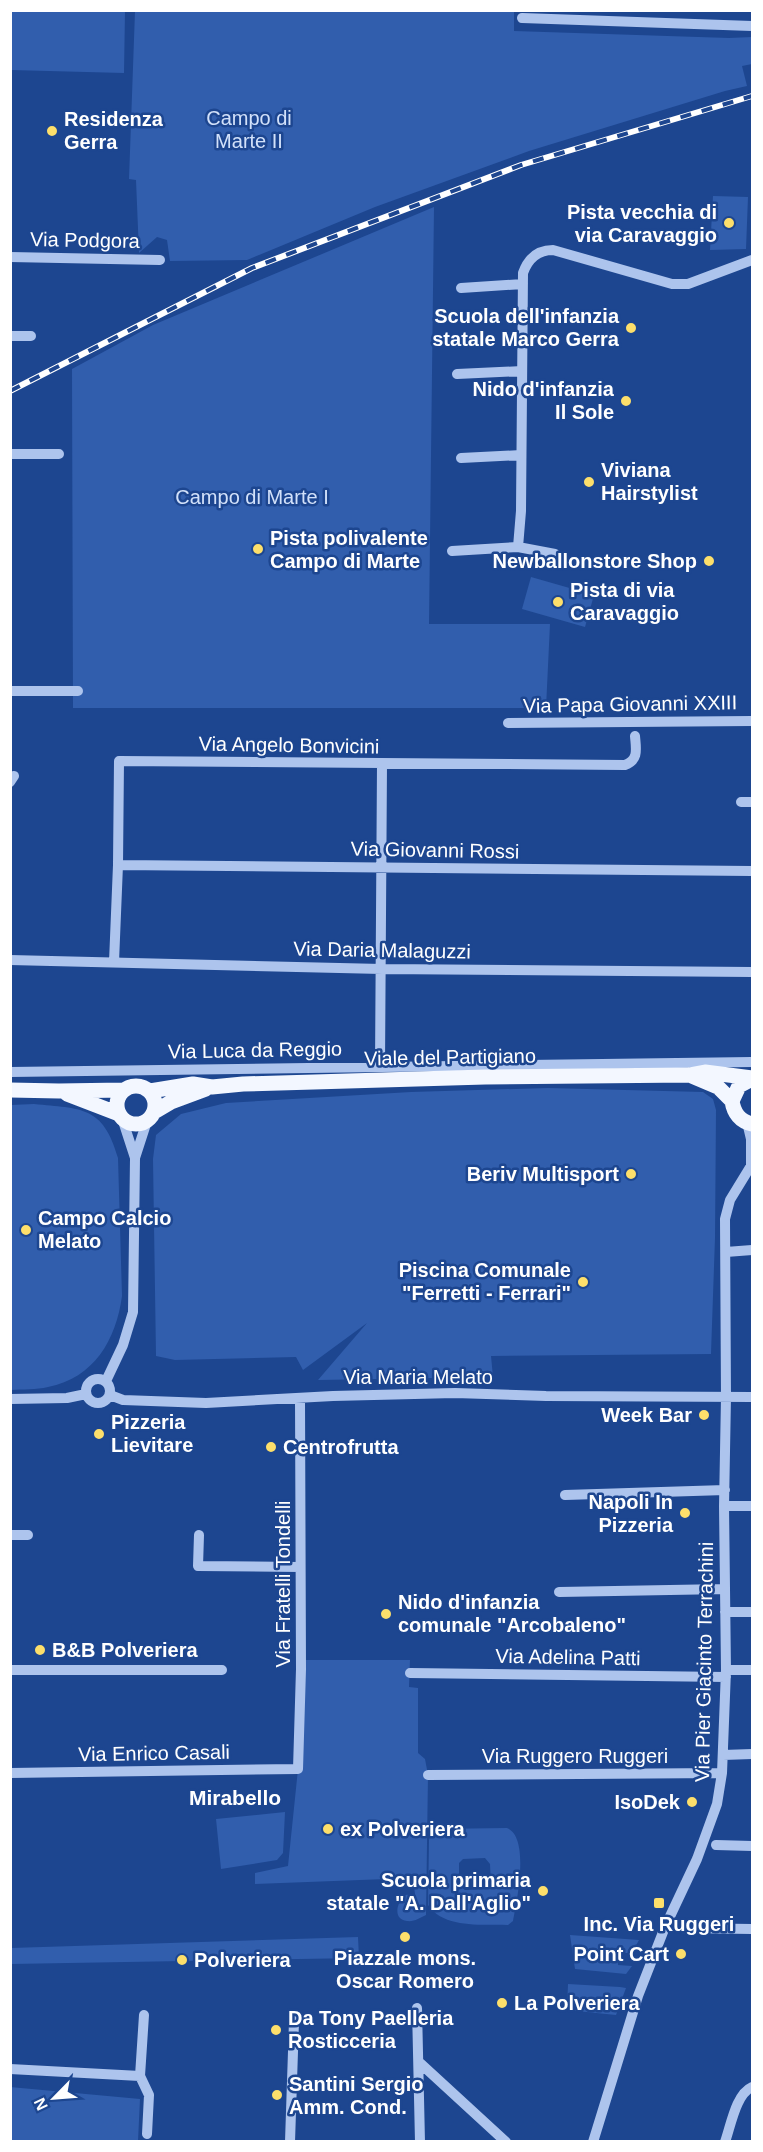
<svg xmlns="http://www.w3.org/2000/svg" width="763" height="2152" viewBox="0 0 763 2152" font-family="Helvetica,sans-serif">
<style>
.green{fill:#315ead;fill-rule:evenodd}
.lines{fill:none;stroke-linecap:round;stroke-linejoin:round}
.minor{stroke:#adc4ed;stroke-width:10}
.major{stroke:#f3f7ff;stroke-width:15}
.rail-casing{stroke:#fff;stroke-width:6}
.rail{stroke:#1d4690;stroke-width:4;stroke-dasharray:11;stroke-linecap:butt}
.poi-dot{fill:#fddf6b;stroke:#1d4690;stroke-width:2}
.labels{text-anchor:middle;stroke-width:5;stroke-linejoin:round;paint-order:stroke}
.park-label{font-size:20px;fill:#d2e1fa;stroke:#1d4690}
.poi-label{font-size:20px;font-weight:bold;fill:#fff;stroke:#1d4690;text-anchor:start}
.street-label{font-size:20px;fill:#fff;stroke:#1d4690}
.neighbourhood-label{font-size:21px;font-weight:bold;fill:#fff;stroke:#1d4690}
</style>
<rect width="100%" height="100%" fill="#1d4690"/>
<path class="green" d="M11,10L125,11L124,73L11,70Z
M514,11V31L729,38L752,37V64L742,66L747,86L725,91L529,151L375,207L247,260L170,261L167,240L157,237L139,253L136,180L129,179L135,11Z
M713,196L748,197L746,249L710,250Z
M434,207L429,624H550L546,708H73L72,369L153,325Z
M531,577L594,595L585,627L522,609Z
M548,1088L703,1092L713,1099L716,1110L715,1238L711,1354L491,1356L493,1377L318,1380L367,1323L303,1370L296,1357L175,1360L156,1356L153,1159L156,1135L181,1114L226,1103L411,1092Z
M34,1104C81,1109 103,1105 118,1158L122,1296C116,1340 94,1378 48,1387C36,1390 23,1389 11,1390V1105Z
M301,1660H410L409,1687L418,1688V1753L425,1759L428,1775L426,1915C420,1918 414,1922 407,1921C392,1919 397,1902 405,1895L415,1894L413,1878L255,1884V1873L288,1866L298,1769Z
M285,1812L283,1853L277,1860L221,1869L216,1819Z
M507,1828C530,1837 517,1901 513,1921L508,1925C482,1924 444,1929 428,1905L429,1840L431,1832L437,1829ZM485,1858L490,1864L491,1884L487,1889L465,1890L459,1885V1863L463,1859Z
M570,1935L639,1940L632,1953H617L618,1965L632,1966L626,1974L575,1969Z
M358,1937L359,1958L11,1964V1948Z
M568,1984L620,1987L626,1988L616,2015L567,2010Z
M10,2087L140,2099L138,2141H11Z"/>
<g class="lines">
<path class="minor" d="M522,18L752,26
M10,257L160,260
M461,288L523,284
M10,336H31
M457,374L522,371
M10,454H59
M461,458L521,455
M518,547L521,511L523,273C528,259 537,250 553,250L672,284H688L752,260
M452,551L518,547L555,554
M10,691H78
M508,723L752,721
M10,782L14,776
M741,802H752
M118,865L752,871
M10,960L382,969L752,972
M114,962L118,865L119,761L625,765C639,760 636,749 635,736
M380,1066L382,764
M10,1072L752,1062
M122,1118L135,1158
M747,1122L751,1139V1167
M726,1252L752,1250
M86 1391a12 12 0 1 1 24 0a12 12 0 1 1-24 0Z
M106,1381L123,1345L133,1312L135,1158L147,1121
M110,1395L123,1400L206,1403L333,1396L455,1393L546,1396L752,1397
M10,1399L67,1398L86,1394
M565,1495L725,1490
M724,1506H752
M10,1535H28
M199,1535L198,1566L300,1567
M559,1592L725,1589
M725,1612H752
M10,1670H222
M726,1670H752
M410,1673L726,1677
M723,1755L752,1754
M10,1773L298,1769L301,1669L300,1399
M428,1775L722,1773
M716,1845L752,1846
M680,1928L752,1929
M417,2008L420,2142
M420,2063L506,2142
M10,2069L140,2076L144,2015
M140,2076L149,2095L147,2134
M290,2142L294,2021
M593,2142L638,1996L665,1927L697,1859L717,1804L722,1773L726,1670L724,1506L726,1397L725,1219L730,1200L752,1164
M725,2142C731,2125 736,2094 752,2087"/>
<path class="major" d="M692,1076L718,1087L732,1101
M752,1079L739,1086L732,1101C734,1114 740,1121 752,1124
M117 1105a19 19 0 1 1 38 0a19 19 0 1 1-38 0Z
M10,1090L59,1091L123,1090
M150,1091L193,1084L212,1087L243,1084L485,1077L689,1075L705,1072L752,1078
M67,1094L119,1114
M154,1112L171,1102L206,1089"/>
<defs>
<path id="rail" d="M10,391L252,268L521,165L752,96"/>
</defs>
<use href="#rail" class="rail-casing"/>
<use href="#rail" class="rail"/>
</g>
<g class="poi-dot">
<circle cx="52" cy="131" r="6"/>
<circle cx="729" cy="223" r="6"/>
<circle cx="631" cy="328" r="6"/>
<circle cx="626" cy="401" r="6"/>
<circle cx="589" cy="482" r="6"/>
<circle cx="258" cy="549" r="6"/>
<circle cx="709" cy="561" r="6"/>
<circle cx="558" cy="602" r="6"/>
<circle cx="631" cy="1174" r="6"/>
<circle cx="26" cy="1230" r="6"/>
<circle cx="583" cy="1282" r="6"/>
<circle cx="704" cy="1415" r="6"/>
<circle cx="99" cy="1434" r="6"/>
<circle cx="271" cy="1447" r="6"/>
<circle cx="685" cy="1513" r="6"/>
<circle cx="386" cy="1614" r="6"/>
<circle cx="40" cy="1650" r="6"/>
<circle cx="692" cy="1802" r="6"/>
<circle cx="328" cy="1829" r="6"/>
<circle cx="543" cy="1891" r="6"/>
<rect x="653" y="1897" width="12" height="12" rx="3"/>
<circle cx="405" cy="1937" r="6"/>
<circle cx="681" cy="1954" r="6"/>
<circle cx="182" cy="1960" r="6"/>
<circle cx="502" cy="2003" r="6"/>
<circle cx="276" cy="2030" r="6"/>
<circle cx="277" cy="2095" r="6"/>
</g>
<g class="labels">
<g class="park-label">
<text x="249" y="125">Campo di<tspan x="249" dy="23">Marte II</tspan></text>
<text x="252" y="504">Campo di Marte I</text>
</g>
<g class="poi-label">
<text x="64" y="126">Residenza<tspan x="64" dy="23">Gerra</tspan></text>
<text x="717" y="219" text-anchor="end">Pista vecchia di<tspan x="717" dy="23">via Caravaggio</tspan></text>
<text x="619" y="323" text-anchor="end">Scuola dell'infanzia<tspan x="619" dy="23">statale Marco Gerra</tspan></text>
<text x="614" y="396" text-anchor="end">Nido d'infanzia<tspan x="614" dy="23">Il Sole</tspan></text>
<text x="601" y="477">Viviana<tspan x="601" dy="23">Hairstylist</tspan></text>
<text x="270" y="545">Pista polivalente<tspan x="270" dy="23">Campo di Marte</tspan></text>
<text x="697" y="568" text-anchor="end">Newballonstore Shop</text>
<text x="570" y="597">Pista di via<tspan x="570" dy="23">Caravaggio</tspan></text>
<text x="619" y="1181" text-anchor="end">Beriv Multisport</text>
<text x="38" y="1225">Campo Calcio<tspan x="38" dy="23">Melato</tspan></text>
<text x="571" y="1277" text-anchor="end">Piscina Comunale<tspan x="571" dy="23">"Ferretti - Ferrari"</tspan></text>
<text x="692" y="1422" text-anchor="end">Week Bar</text>
<text x="111" y="1429">Pizzeria<tspan x="111" dy="23">Lievitare</tspan></text>
<text x="283" y="1454">Centrofrutta</text>
<text x="673" y="1509" text-anchor="end">Napoli In<tspan x="673" dy="23">Pizzeria</tspan></text>
<text x="398" y="1609">Nido d'infanzia<tspan x="398" dy="23">comunale "Arcobaleno"</tspan></text>
<text x="52" y="1657">B&amp;B Polveriera</text>
<text x="680" y="1809" text-anchor="end">IsoDek</text>
<text x="340" y="1836">ex Polveriera</text>
<text x="531" y="1887" text-anchor="end">Scuola primaria<tspan x="531" dy="23">statale "A. Dall'Aglio"</tspan></text>
<text x="659" y="1931" text-anchor="middle">Inc. Via Ruggeri</text>
<text x="669" y="1961" text-anchor="end">Point Cart</text>
<text x="405" y="1965" text-anchor="middle">Piazzale mons.<tspan x="405" dy="23">Oscar Romero</tspan></text>
<text x="194" y="1967">Polveriera</text>
<text x="514" y="2010">La Polveriera</text>
<text x="288" y="2025">Da Tony Paelleria<tspan x="288" dy="23">Rosticceria</tspan></text>
<text x="289" y="2091">Santini Sergio<tspan x="289" dy="23">Amm. Cond.</tspan></text>
</g>
<g class="street-label">
<text transform="translate(85 240) rotate(1)" y="7">Via Podgora</text>
<text transform="translate(630 704) rotate(-1)" y="7">Via Papa Giovanni XXIII</text>
<text transform="translate(289 745) rotate(1)" y="7">Via Angelo Bonvicini</text>
<text transform="translate(435 850) rotate(1)" y="7">Via Giovanni Rossi</text>
<text transform="translate(382 950) rotate(1)" y="7">Via Daria Malaguzzi</text>
<text transform="translate(255 1050) rotate(-1)" y="7">Via Luca da Reggio</text>
<text transform="translate(450 1057) rotate(-1)" y="7">Viale del Partigiano</text>
<text x="418" y="1384">Via Maria Melato</text>
<text transform="translate(283 1584) rotate(-90)" y="7">Via Fratelli Tondelli</text>
<text transform="translate(568 1657) rotate(1)" y="7">Via Adelina Patti</text>
<text transform="translate(704 1662) rotate(-89)" y="7">Via Pier Giacinto Terrachini</text>
<text transform="translate(154 1753) rotate(-1)" y="7">Via Enrico Casali</text>
<text x="575" y="1763">Via Ruggero Ruggeri</text>
</g>
<g class="neighbourhood-label">
<text x="235" y="1805">Mirabello</text>
</g>
</g>
<rect width="763" height="2152" fill="none" stroke="#ffffff" stroke-width="24"/>
<g transform="translate(54 2098) rotate(245)" stroke="#1d4690" stroke-width="4.5" paint-order="stroke">
<path d="M0-4.5L10 22L0 15L-10 22Z" fill="#ffffff"/>
<text y="-9" font-size="16" font-weight="bold" text-anchor="middle" fill="#ffffff">N</text>
</g>
</svg>
